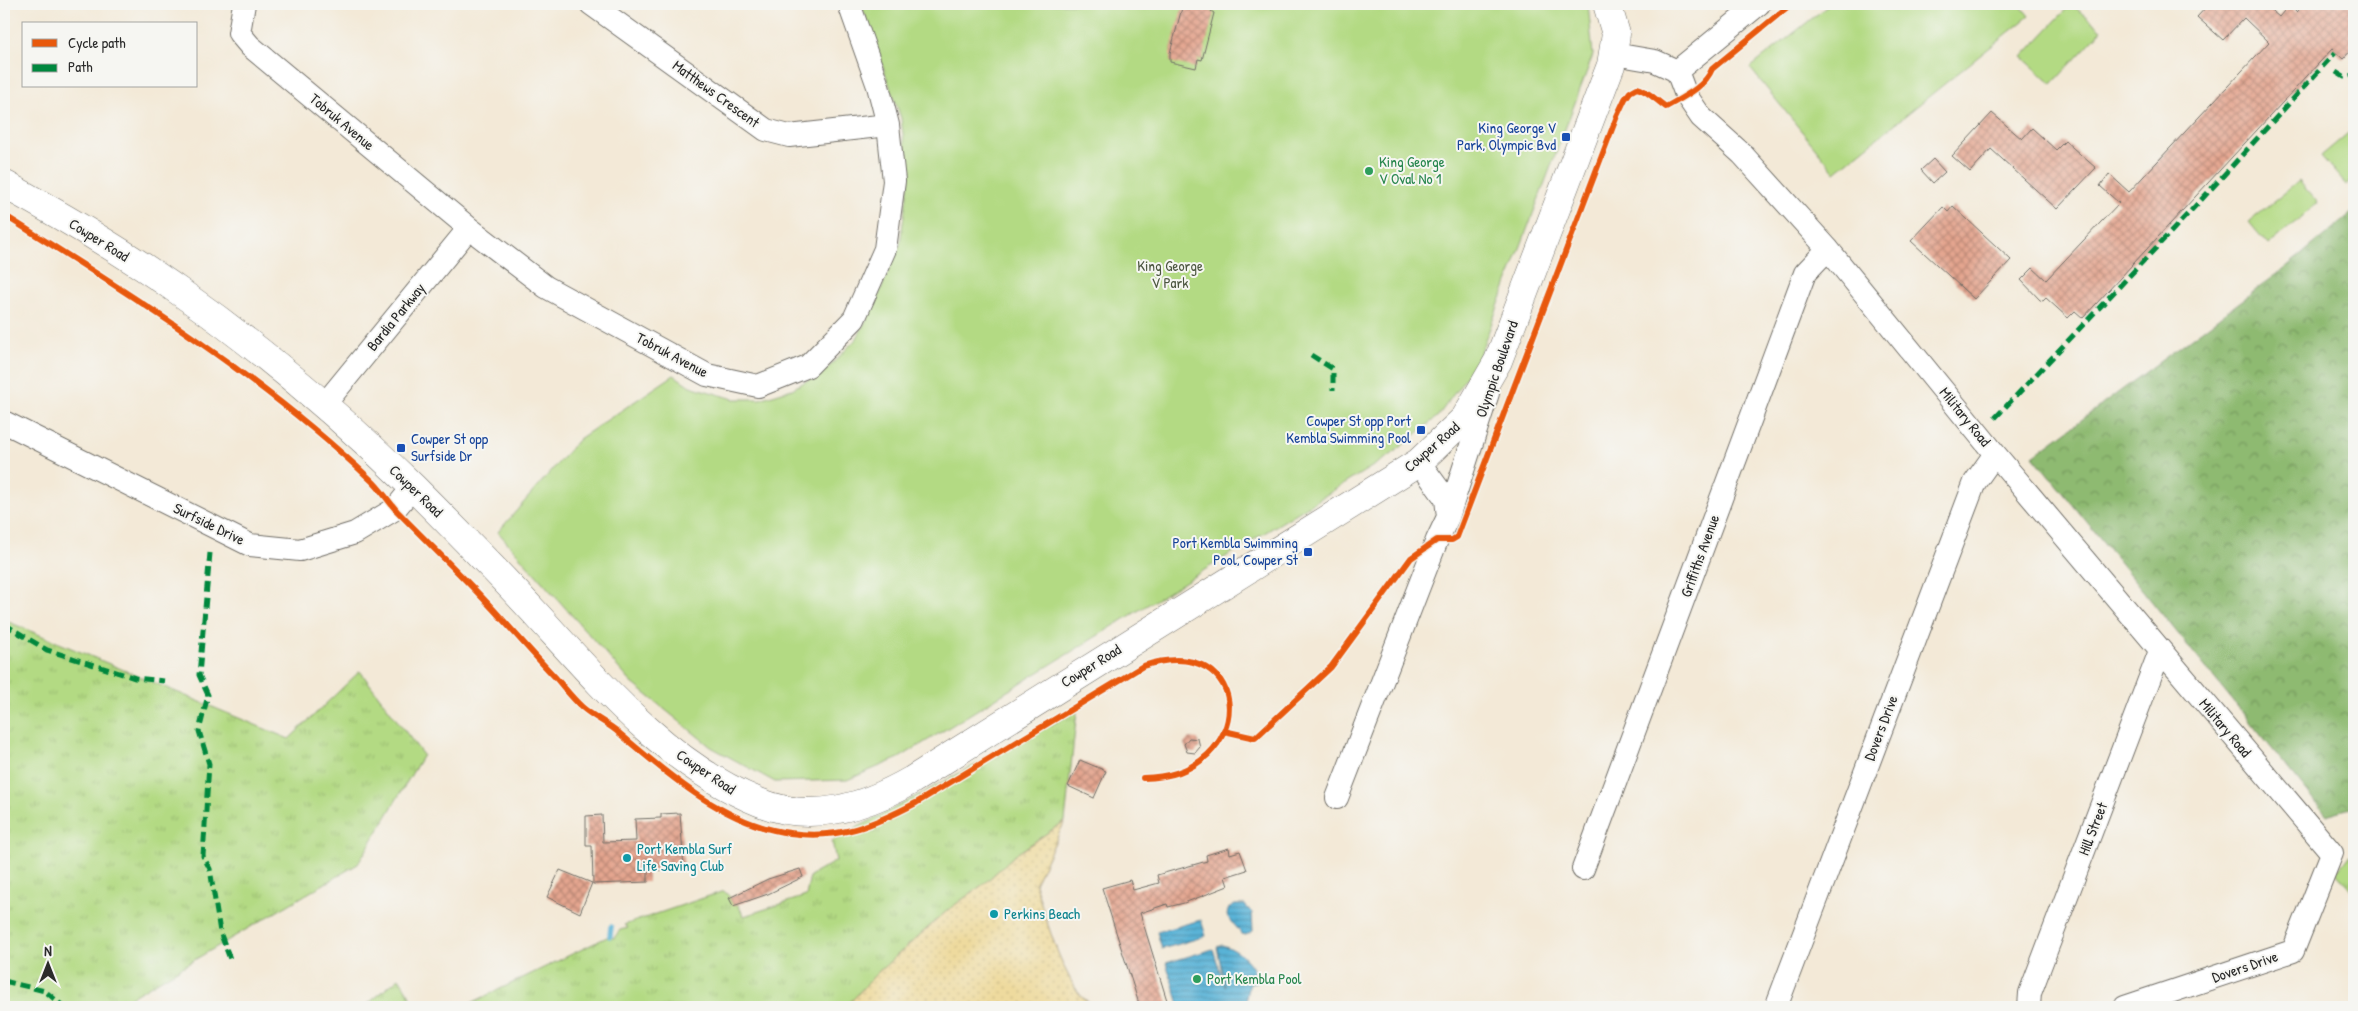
<svg xmlns="http://www.w3.org/2000/svg" width="2358" height="1011" viewBox="0 0 2358 1011" font-family="'Patrick Hand',sans-serif">
<style>
.grass{fill:url(#grass-tufts);stroke:#6f8257}
.forest{fill:url(#forest-crowns);stroke:#5c724e}
.sand{fill:url(#sand-dots);stroke:#8c8264}
.green{fill:#b3da83;stroke:#6f8257}
.water{fill:url(#water-rules);stroke:#426f81}
.lines{fill:none;stroke-linecap:round;stroke-linejoin:round}
.stream{stroke:#5ab3d7;stroke-width:5.5}
.building{fill:url(#building-cross-hatch)}
.minor-casing{stroke:#716e67;stroke-width:24}
.major-casing{stroke:#716e67;stroke-width:29}
.minor{stroke:#fff;stroke-width:22}
.major{stroke:#fff;stroke-width:28}
.quiet{stroke:#00873e;stroke-width:5;stroke-dasharray:10 5;stroke-linecap:butt}
.cycleway-casing{stroke:#f6f6f2;stroke-width:9}
.cycleway{stroke:#e8590c;stroke-width:6}
.transit-dot{fill:#1a4fb4;stroke:#f6f6f2;stroke-width:2}
.leisure-dot{fill:#2e9e5b;stroke:#f6f6f2;stroke-width:2}
.culture-dot{fill:#0f9aa8;stroke:#f6f6f2;stroke-width:2}
.labels{text-anchor:middle;stroke-width:4;stroke-linejoin:round;paint-order:stroke}
.street-label{font-size:15px;fill:#2b2b2b;stroke:#f6f6f2}
.transit-label{font-size:15px;fill:#164399;stroke:#f6f6f2;text-anchor:end}
.leisure-label{font-size:15px;fill:#27864d;stroke:#f6f6f2;text-anchor:start}
.park-label{font-size:15px;fill:#4d5741;stroke:#f6f6f2}
.culture-label{font-size:15px;fill:#0d838f;stroke:#f6f6f2;text-anchor:start}
</style>
<defs>
<pattern id="grass-tufts" width="24" height="20" patternUnits="userSpaceOnUse" patternTransform="scale(1.25)"><rect width="24" height="20" fill="#b3da83"/><path d="M3 7l-1-3M5 7V3M7 7l1-3M15 17l-1-3M17 17v-4M19 17l1-3" fill="none" stroke="#9abb71"/></pattern>
<pattern id="forest-crowns" width="20" height="18" patternUnits="userSpaceOnUse" patternTransform="scale(1.25)"><rect width="20" height="18" fill="#8eba71"/><path d="M2 6a3 3 0 1 1 6 0M12 15a3 3 0 1 1 6 0" fill="none" stroke="#74975d"/></pattern>
<pattern id="sand-dots" width="8" height="8" patternUnits="userSpaceOnUse" patternTransform="scale(1.25)"><rect width="8" height="8" fill="#eeda9e"/><path d="M2 2h.1M6 6h.1" fill="none" stroke="#cb8" stroke-width="1.8" stroke-linecap="round"/></pattern>
<pattern id="water-rules" width="6" height="5" patternUnits="userSpaceOnUse" patternTransform="scale(1.25)"><rect width="6" height="5" fill="#5ab3d7"/><path d="M0 2.5h6" fill="none" stroke="#4b92af"/></pattern>
<pattern id="building-cross-hatch" width="8" height="8" patternUnits="userSpaceOnUse" patternTransform="scale(1.25)"><rect width="8" height="8" fill="#e4a58f"/><path d="M0 0l8 8M0 8l8-8" fill="none" stroke="#b98775"/></pattern>
</defs>
<rect width="100%" height="100%" fill="#f6f6f2"/>
<filter id="ink" filterUnits="userSpaceOnUse"><feTurbulence type="fractalNoise" baseFrequency=".02" numOctaves="2"/><feDisplacementMap in="SourceGraphic" scale="10" xChannelSelector="R" yChannelSelector="G"/><feConvolveMatrix kernelMatrix="1 2 1 2 8 2 1 2 1" color-interpolation-filters="sRGB"/></filter>
<filter id="wash" filterUnits="userSpaceOnUse"><feTurbulence type="fractalNoise" baseFrequency=".0096" numOctaves="4" result="noise"/><feDisplacementMap in="SourceGraphic" scale="20" xChannelSelector="R" yChannelSelector="G"/><feGaussianBlur stdDeviation="1.12" result="paint"/><feColorMatrix in="noise" values="0 0 0 0 0 0 0 0 0 0 0 0 0 0 0 0 0 1.4 0 .05"/><feComposite in="paint" operator="in"/></filter>
<g filter="url(#wash)">
<rect width="100%" height="100%" fill="#f3e9d7"/>
<path class="grass" d="M4,620L289,739L360,671L423,755L358,864L114,1007H4Z
M1077,711L1065,821L1015,855L985,883L948,910L876,974L846,1007H463L607,937L614,938L620,930L628,928L624,925L724,891L738,905L744,916L806,896L810,876L836,861L832,841Z
M2354,854V893L2336,872L2349,856Z
M399,978L417,1007H364Z"/>
<path class="forest" d="M2354,211V807L2326,815L2033,456L2280,272Z"/>
<path class="sand" d="M1065,821L1035,884C1046,918 1058,963 1078,992C1082,998 1090,1003 1096,1007H846L876,974L948,910L985,883L1015,855Z"/>
<path class="green" d="M861,4H1588L1593,55L1477,362L1438,416L1391,455L899,758L847,780L775,782L711,747L631,682L498,532L579,439L674,375L690,386L734,399H760L792,389L827,369L857,338L877,299L900,244L909,181L901,118Z
M1830,4H2019L2029,16L1835,172L1750,68Z
M2071,4L2102,30L2052,84L2022,57Z
M2354,128V179L2346,185L2321,156Z
M2299,181L2318,203L2268,245L2249,222Z"/>
<path class="water" d="M1235,905H1245L1252,913L1253,931L1246,935L1242,934L1227,916L1228,909Z
M1201,920L1206,936L1162,949L1157,932Z
M1222,945C1237,949 1257,964 1256,982L1250,983C1247,991 1244,999 1249,1007H1180L1166,963L1213,949L1225,987L1217,947Z"/>
<g class="lines">
<path class="stream" d="M610,936L611,927"/>
</g>
<g id="blocks">
<path class="building" d="M1183,4H1213L1211,11L1214,13L1202,60L1198,59L1196,68L1170,62V53Z
M2209,4H2264L2279,17L2289,5L2296,12L2304,4H2354V47L2343,59L2332,49L2083,318L2075,311L2068,318L2046,298L2043,301L2040,300L2021,280L2033,268L2046,280L2119,203L2100,186L2109,174L2129,192L2269,42L2244,18L2223,40L2197,17Z
M1992,113L2022,139L2032,128L2056,150L2065,141L2096,168L2057,209L1991,149L1970,172L1952,156Z
M1933,159L1945,172L1933,183L1921,170Z
M1953,206L2011,260L1974,299L1911,241L1943,207L1948,212Z
M1189,738L1198,739L1200,747L1195,753L1187,752L1184,744Z
M1080,760L1106,771L1094,798L1068,786Z
M680,813L684,869L648,871V882L593,884L592,846H586V816L602,815L603,842L636,841L635,819L661,818V814Z
M1229,848L1230,854L1240,851L1247,870L1225,877L1228,886L1184,903L1168,907L1167,904L1140,913L1169,1007H1140L1102,888L1130,880L1133,890L1159,883L1157,875L1207,861L1206,855Z
M800,869L803,877L768,894L733,906L729,898L768,879Z
M560,870L592,883L580,913L547,897Z"/>
</g>
</g>
<g filter="url(#ink)">
<use href="#blocks" fill-opacity="0" stroke="#716e67" stroke-width="1"/>
<g class="lines">
<defs>
<path id="minor" d="M244,4L239,33L250,46L469,228L546,287L707,375L758,386L808,366L854,319L885,249L894,181L888,125L878,86L849,4
M591,4L766,130L789,136L888,125
M1614,54L1655,61L1677,71L1686,95L1701,117L1742,154L1828,249L1995,454L2332,853L2293,951L2125,1007
M1677,71L1759,4
M324,405L469,228
M4,422L250,545L300,550L355,533L395,509L413,487
M1419,462L1446,499L1448,517
M1337,798L1437,540L1448,517L1488,393
M1583,869L1805,273L1828,249
M1778,1007V1002L1975,482L1995,454
M2029,1007L2030,993L2160,651"/>
<path id="major" d="M4,184C64,217 124,252 180,292C263,350 341,417 413,487C455,529 497,571 537,615C601,685 669,766 759,802C812,824 865,807 912,780L1419,462L1465,418L1498,361L1611,65L1616,34L1607,4"/>
</defs>
<use href="#minor" class="minor-casing"/>
<use href="#major" class="major-casing"/>
<use href="#minor" class="minor"/>
<use href="#major" class="major"/>
<path class="quiet" d="M2336,72L2344,77L2354,75
M1311,355L1333,369V390
M1995,418L2201,200L2335,53
M210,553L199,675L208,695L199,731L209,764L203,856L210,869L220,932L230,959
M4,624L47,650L135,678L164,681
M4,981L45,991L64,1007"/>
<defs>
<path id="cycleway" d="M4,215C132,295 261,376 371,480C381,489 388,501 397,511C429,544 462,575 493,609C514,632 534,655 555,677C564,687 572,698 582,707C593,717 608,723 619,733C667,774 725,825 790,833C839,840 874,825 916,803L1143,666C1255,629 1260,776 1143,778
M1224,731L1255,738L1331,667L1411,558L1437,540H1452L1457,537L1617,116L1625,99L1630,92L1637,88C1647,90 1657,101 1666,107C1683,97 1705,87 1712,69L1791,4"/>
</defs>
<use href="#cycleway" class="cycleway-casing"/>
<use href="#cycleway" class="cycleway"/>
</g>
</g>
<g class="transit-dot">
<rect x="1561" y="132" width="10" height="10" rx="2.5"/>
<rect x="1416" y="425" width="10" height="10" rx="2.5"/>
<rect x="396" y="443" width="10" height="10" rx="2.5"/>
<rect x="1303" y="547" width="10" height="10" rx="2.5"/>
</g>
<g class="leisure-dot">
<circle cx="1369" cy="171" r="5"/>
<circle cx="1197" cy="979" r="5"/>
</g>
<g class="culture-dot">
<circle cx="627" cy="858" r="5"/>
<circle cx="994" cy="914" r="5"/>
</g>
<g class="labels">
<g class="street-label">
<text transform="translate(716 94) rotate(36)" y="5">Matthews Crescent</text>
<text transform="translate(342 122) rotate(40)" y="5">Tobruk Avenue</text>
<text transform="translate(99 240) rotate(32)" y="5">Cowper Road</text>
<text transform="translate(396 317) rotate(-51)" y="5">Bardia Parkway</text>
<text transform="translate(672 355) rotate(28)" y="5">Tobruk Avenue</text>
<text transform="translate(1497 369) rotate(-71)" y="5">Olympic Boulevard</text>
<text transform="translate(1965 417) rotate(51)" y="5">Military Road</text>
<text transform="translate(1432 447) rotate(-41)" y="5">Cowper Road</text>
<text transform="translate(416 491) rotate(44)" y="5">Cowper Road</text>
<text transform="translate(209 524) rotate(26)" y="5">Surfside Drive</text>
<text transform="translate(1700 556) rotate(-70)" y="5">Griffiths Avenue</text>
<text transform="translate(1091 666) rotate(-32)" y="5">Cowper Road</text>
<text transform="translate(1881 728) rotate(-69)" y="5">Dovers Drive</text>
<text transform="translate(2225 728) rotate(50)" y="5">Military Road</text>
<text transform="translate(706 772) rotate(34)" y="5">Cowper Road</text>
<text transform="translate(2093 829) rotate(-69)" y="5">Hill Street</text>
<text transform="translate(2245 967) rotate(-19)" y="5">Dovers Drive</text>
</g>
<g class="transit-label">
<text x="1556" y="133">King George V<tspan x="1556" dy="17">Park, Olympic Bvd</tspan></text>
<text x="1411" y="426">Cowper St opp Port<tspan x="1411" dy="17">Kembla Swimming Pool</tspan></text>
<text x="411" y="444" text-anchor="start">Cowper St opp<tspan x="411" dy="17">Surfside Dr</tspan></text>
<text x="1298" y="548">Port Kembla Swimming<tspan x="1298" dy="17">Pool, Cowper St</tspan></text>
</g>
<g class="leisure-label">
<text x="1379" y="167">King George<tspan x="1379" dy="17">V Oval No 1</tspan></text>
<text x="1207" y="984">Port Kembla Pool</text>
</g>
<g class="park-label">
<text x="1170" y="271">King George<tspan x="1170" dy="17">V Park</tspan></text>
</g>
<g class="culture-label">
<text x="637" y="854">Port Kembla Surf<tspan x="637" dy="17">Life Saving Club</tspan></text>
<text x="1004" y="919">Perkins Beach</text>
</g>
</g>
<rect width="2358" height="1011" fill="none" stroke="#f6f6f2" stroke-width="20"/>
<rect x="22" y="22" width="175" height="65" fill="#f6f6f2" stroke="#a5a5a2"/>
<rect x="32" y="39" width="25" height="8" fill="#e8590c" stroke="#a5a5a2"/>
<text x="68" y="48" font-size="15" fill="#2b2b2b">Cycle path</text>
<rect x="32" y="64" width="25" height="8" fill="#00873e" stroke="#a5a5a2"/>
<text x="68" y="72" font-size="15" fill="#2b2b2b">Path</text>
<g transform="translate(48 964)" stroke="#f6f6f2" stroke-width="4" paint-order="stroke">
<path d="M0-4L9 19L0 12L-9 19Z" fill="#2b2b2b"/>
<text y="-8" font-size="14" font-weight="bold" text-anchor="middle" fill="#2b2b2b">N</text>
</g>
</svg>
